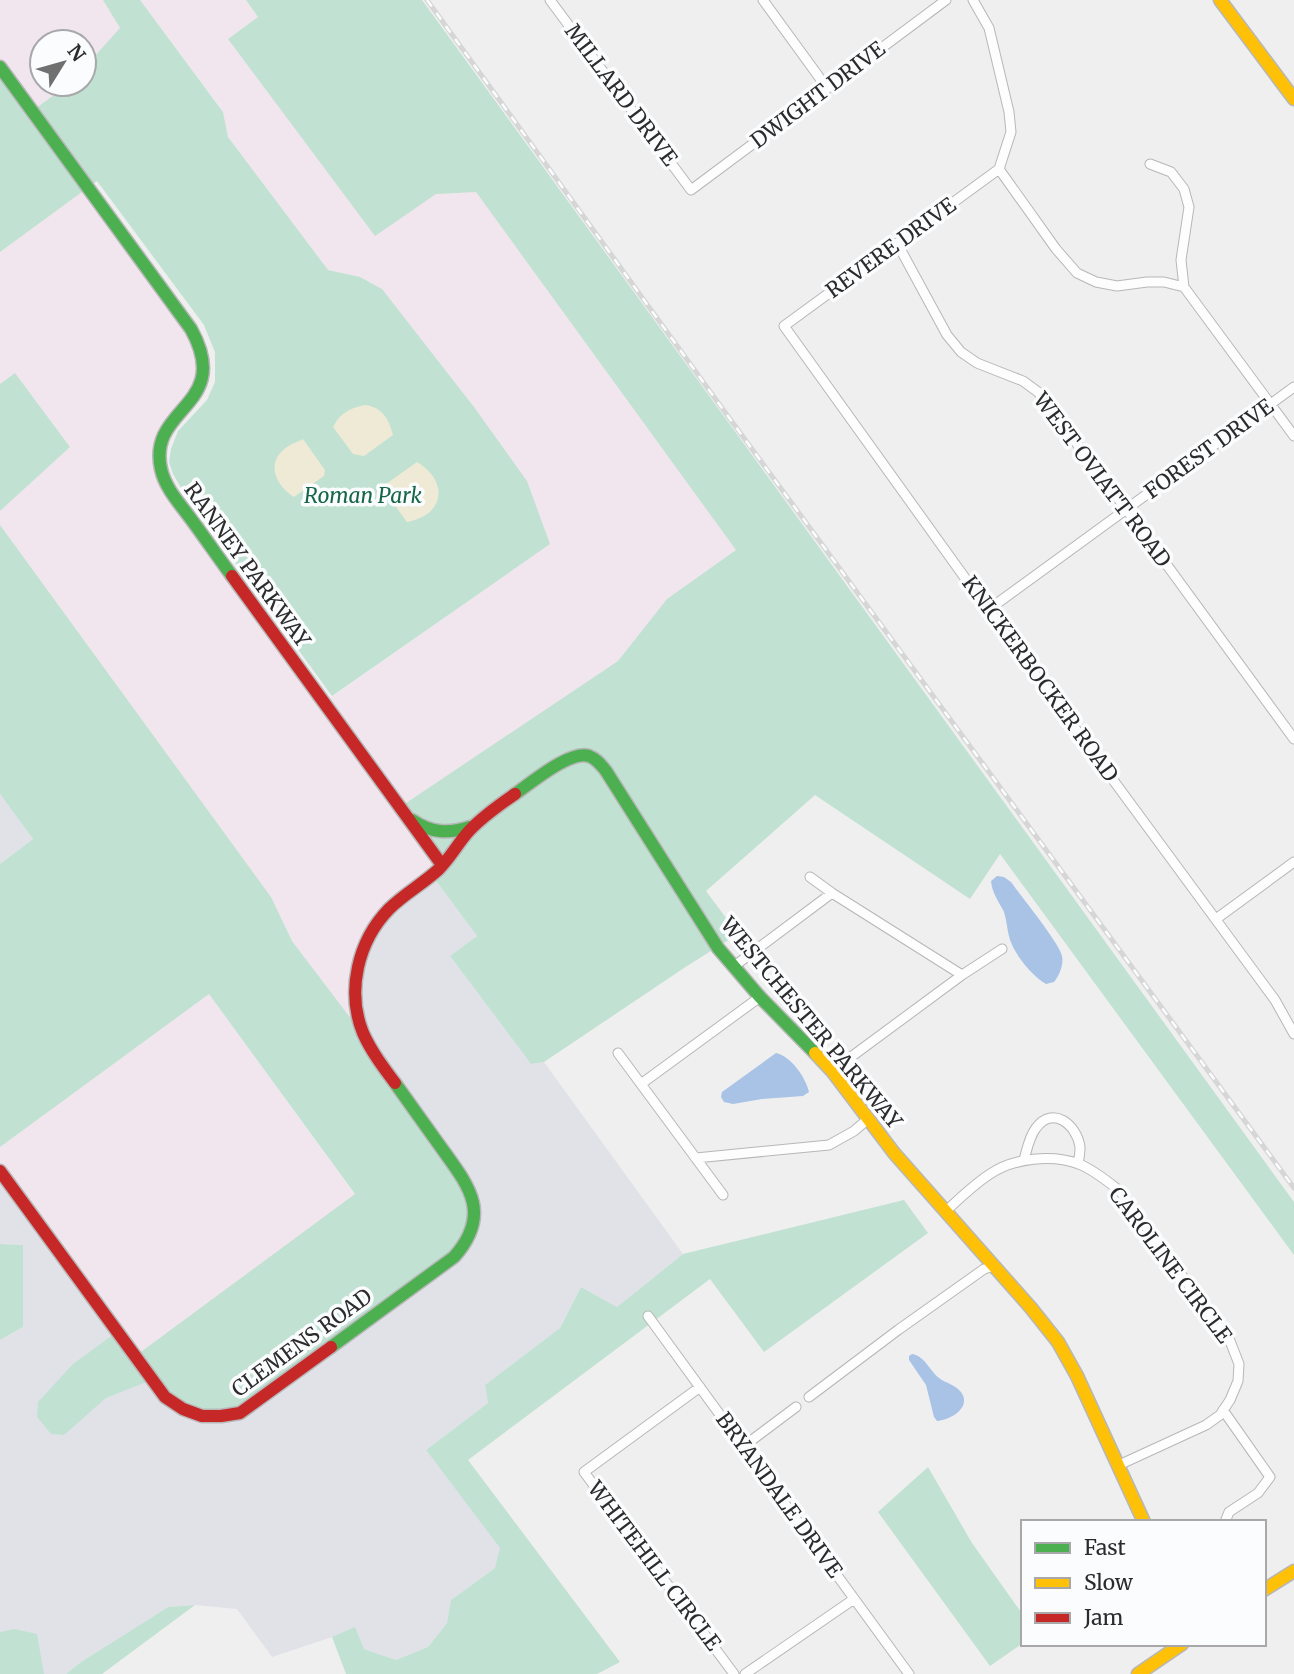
<svg xmlns="http://www.w3.org/2000/svg" width="1294" height="1674" viewBox="0 0 1294 1674" font-family="Merriweather,serif">
<style>
.built{fill:#e1e2e8}
.industrial{fill:#f1e5ee}
.green{fill:#c1e1d2}
.sand{fill:#efead6}
.water{fill:#a8c3e6}
.lines{fill:none;stroke-linecap:round;stroke-linejoin:round}
.street-casing{stroke:#b7b7b8;stroke-width:11}
.fast-casing{stroke:#b7b7b8;stroke-width:15}
.slow-casing{stroke:#b7b7b8;stroke-width:15}
.jam-casing{stroke:#b7b7b8;stroke-width:15}
.street{stroke:#fdfdfd;stroke-width:9}
.fast{stroke:#4caf50;stroke-width:12}
.slow{stroke:#ffc107;stroke-width:12}
.jam{stroke:#c62828;stroke-width:12}
.rail-casing{stroke:#d6d6d7;stroke-width:5}
.rail{stroke:#fbfcfe;stroke-width:2.5;stroke-dasharray:8;stroke-linecap:butt}
.labels{text-anchor:middle;stroke-width:7;stroke-linejoin:round;paint-order:stroke}
.street-label{font-size:21px;fill:#2b2b2c;stroke:#fbfcfe}
.park-label{font-size:21px;font-style:italic;fill:#166647;stroke:#fbfcfe}
</style>
<rect width="100%" height="100%" fill="#efeff0"/>
<path class="built" d="M0,794L33,839L0,864Z
M434,878L477,936L450,956L531,1064L544,1062L683,1254L617,1307L581,1287L560,1328L485,1385L488,1403L426,1450L501,1549L495,1568L451,1600L447,1623L428,1647L396,1660L364,1649L355,1628L332,1637L272,1657L237,1609L195,1605L168,1607L81,1662L66,1674H0V1340L23,1327V1245L0,1244V1178L166,1405L454,1261L475,1194L376,1052L360,1009V983L365,957L387,917Z"/>
<path class="industrial" d="M0,0H103L120,28L84,68V42H42V84H69L28,114L0,76Z
M140,0H246L258,17L229,39L436,193L476,192L736,550L667,599L618,661L403,805L326,701L550,544L527,481L474,407L382,289L360,277L328,270L228,137L223,111Z
M82,192L175,317L192,344L198,363L196,384L184,401L162,426L156,445L155,464L437,864L368,929L355,1024L292,941L271,897L0,525V511L70,447L15,373L0,384V252Z
M209,994L355,1195L132,1358L0,1178V1147Z"/>
<path class="green" d="M103,0H140L223,112L228,137L328,270L360,277L382,289L474,407L527,481L550,544L332,696L183,491L173,474L169,462L171,449L178,431L207,400L215,382V352L204,325L97,181L0,252V76L28,114L69,84H84V68L120,28Z
M246,0H422L1294,1202V1255L1000,854L970,899L815,795L706,891L738,934L687,966L544,1062L531,1064L450,956L477,936L434,878L448,865L403,805L618,661L667,599L736,550L476,192L436,194L375,236L228,39L258,17Z
M15,373L70,447L0,511V384Z
M0,525L271,897L292,941L355,1024L366,1054L451,1170L462,1191L467,1208L468,1224L462,1240L450,1255L238,1409C213,1415 188,1413 167,1393C156,1383 147,1366 138,1354L355,1194L209,994L0,1147V864L33,839L0,794Z
M904,1200L928,1233L764,1352L710,1279L468,1460L620,1662L597,1674H346L332,1637L355,1627L364,1649L396,1660L428,1647L447,1623L451,1600L495,1568L500,1548L426,1450L488,1403L485,1385L560,1328L581,1287L617,1307L683,1254Z
M0,1244L23,1245V1327L0,1340Z
M114,1334L149,1381L106,1398L64,1435L51,1434L37,1417L38,1402L73,1364Z
M928,1467L972,1543L1023,1615V1643L990,1666L878,1512Z
M195,1605L102,1674H66L81,1662L168,1607Z
M14,1629L37,1634L44,1674H0V1632Z"/>
<path class="sand" d="M365,405C382,407 389,419 393,435L364,456L353,454L333,427C340,413 350,408 365,405Z
M303,439L325,470L324,476L294,497C275,485 265,462 287,447C292,443 298,442 303,439Z
M417,462C449,481 445,515 407,522L385,492L386,484Z"/>
<path class="water" d="M997,876L1004,877L1011,882C1020,895 1060,944 1062,956C1064,965 1059,976 1054,982L1046,984C1031,975 1016,956 1010,940C1007,931 1007,921 1004,912C999,902 992,893 991,881Z
M776,1053C791,1056 806,1078 809,1092L803,1096L762,1099L733,1104L724,1102L721,1097L722,1092Z
M912,1354C926,1356 930,1373 942,1380C949,1384 955,1385 961,1392C972,1407 951,1420 937,1421L934,1417L926,1385L909,1360V1356Z"/>
<g class="lines">
<defs>
<path id="street" d="M550,0L691,190L946,0
M763,0L827,88
M973,0L989,28L1009,112L1011,132L999,169
M1150,164L1171,172L1184,189L1189,207L1181,260L1184,287
M999,169L784,326L988,610L1275,1000L1294,1034
M999,169L1056,249L1077,273L1096,282L1117,286L1147,282H1164L1184,287L1294,436
M897,243L947,335L961,352L977,363L1023,381L1038,392L1126,509L1294,739
M988,610L1294,387
M810,877L832,893
M1216,919L1294,862
M733,967L832,893L962,975L1002,949
M618,1053L723,1195
M832,1071L962,975
M641,1084L760,997
M696,1158L829,1145L854,1131L868,1119
M1024,1160C1027,1149 1029,1137 1036,1128C1053,1105 1077,1125 1080,1147C1080,1152 1079,1159 1078,1164
M945,1212C959,1199 973,1185 990,1174C1014,1158 1052,1154 1079,1164C1094,1170 1107,1181 1120,1191L1230,1341L1239,1364L1238,1381L1230,1400L1220,1415L1206,1425L1119,1465
M648,1316L909,1674
M700,1387L584,1472L734,1674
M809,1397L898,1330L984,1269L995,1266
M1223,1410L1270,1477L1258,1493L1229,1512L1225,1522
M744,1446L796,1407
M745,1674L854,1599"/>
<path id="fast" d="M0,67L191,329C234,407 147,406 161,469C165,488 180,504 191,519C205,538 218,557 232,576
M515,794C531,783 570,750 589,756C597,759 601,765 606,771L718,948L760,997L815,1053
M412,820C431,833 448,834 470,827
M331,1347L454,1257C493,1213 468,1185 440,1146C425,1125 410,1104 395,1083"/>
<path id="slow" d="M1220,0L1294,99
M815,1053L832,1071L894,1153L1031,1308L1058,1342L1077,1376L1144,1522
M1264,1590L1294,1571
M1138,1674L1182,1644"/>
<path id="jam" d="M232,576L442,865
M395,1083C383,1067 371,1051 363,1033C346,991 358,941 389,909C404,894 424,883 439,869C451,857 458,843 469,831C482,817 499,805 515,794
M0,1171L165,1397L183,1409L202,1416H221L240,1413L331,1347"/>
</defs>
<use href="#street" class="street-casing"/>
<use href="#fast" class="fast-casing"/>
<use href="#slow" class="slow-casing"/>
<use href="#jam" class="jam-casing"/>
<use href="#street" class="street"/>
<use href="#fast" class="fast"/>
<use href="#slow" class="slow"/>
<use href="#jam" class="jam"/>
<defs>
<path id="rail" d="M427,0L730,419L1294,1188"/>
</defs>
<use href="#rail" class="rail-casing"/>
<use href="#rail" class="rail"/>
</g>
<g class="labels">
<g class="street-label">
<text transform="translate(621 95) rotate(53)" y="7">MILLARD DRIVE</text>
<text transform="translate(818 95) rotate(-37)" y="7">DWIGHT DRIVE</text>
<text transform="translate(891 248) rotate(-36)" y="7">REVERE DRIVE</text>
<text transform="translate(1209 449) rotate(-36)" y="7">FOREST DRIVE</text>
<text transform="translate(1102 480) rotate(53)" y="7">WEST OVIATT ROAD</text>
<text transform="translate(247 565) rotate(54)" y="7">RANNEY PARKWAY</text>
<text transform="translate(1040 679) rotate(54)" y="7">KNICKERBOCKER ROAD</text>
<text transform="translate(811 1023) rotate(50)" y="7">WESTCHESTER PARKWAY</text>
<text transform="translate(1170 1265) rotate(53)" y="7">CAROLINE CIRCLE</text>
<text transform="translate(302 1343) rotate(-36)" y="7">CLEMENS ROAD</text>
<text transform="translate(779 1495) rotate(54)" y="7">BRYANDALE DRIVE</text>
<text transform="translate(654 1566) rotate(53)" y="7">WHITEHILL CIRCLE</text>
</g>
<g class="park-label">
<text x="363" y="503">Roman Park</text>
</g>
</g>
<rect x="1021" y="1520" width="245" height="126" fill="#fbfcfe" stroke="#a8a8aa" stroke-width="2"/>
<rect x="1035" y="1543" width="35" height="10" fill="#4caf50" stroke="#a8a8aa" stroke-width="2"/>
<text x="1084" y="1555" font-size="21" fill="#2b2b2c">Fast</text>
<rect x="1035" y="1578" width="35" height="10" fill="#ffc107" stroke="#a8a8aa" stroke-width="2"/>
<text x="1084" y="1590" font-size="21" fill="#2b2b2c">Slow</text>
<rect x="1035" y="1613" width="35" height="10" fill="#c62828" stroke="#a8a8aa" stroke-width="2"/>
<text x="1084" y="1625" font-size="21" fill="#2b2b2c">Jam</text>
<g transform="translate(63 63) rotate(53)"><circle r="33" fill="#fbfcfe" stroke="#a8a8aa" stroke-width="2"/>
<path d="M0-5L12 26L0 18L-12 26Z" fill="#707071"/>
<text y="-10" font-size="19" font-weight="bold" text-anchor="middle" fill="#2b2b2c">N</text>
</g>
</svg>
